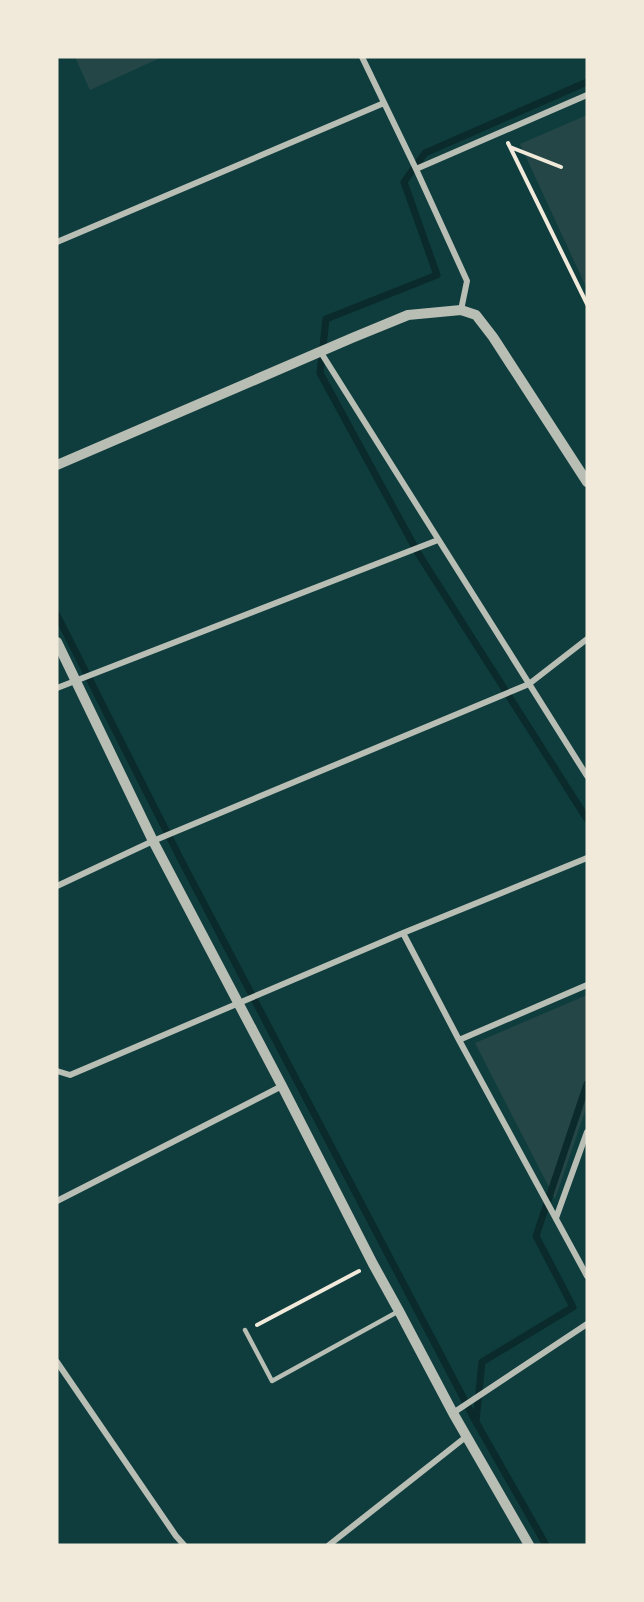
<svg xmlns="http://www.w3.org/2000/svg" width="644" height="1602" viewBox="0 0 644 1602" font-family="'Public Sans',sans-serif">
<style>
.green{fill:#244646}
.lines{fill:none;stroke-linecap:round;stroke-linejoin:round}
.stream{stroke:#0a2a2b;stroke-width:7}
.path{stroke:#f1e9da;stroke-width:4}
.service{stroke:#b8beb3;stroke-width:4.5}
.minor{stroke:#b8beb3;stroke-width:6}
.tertiary{stroke:#b8beb3;stroke-width:10}
</style>
<rect width="100%" height="100%" fill="#0f3d3e"/>
<path class="green" d="M75,57H162L90,90Z
M587,115V289L520,144Z
M587,995V1106L555,1199L475,1043Z"/>
<g class="lines">
<path class="stream" d="M587,82L425,153L404,182L437,275L326,319L320,373L418,553L587,819
M57,615L180,858L476,1422L546,1545
M476,1421L482,1362L573,1307L536,1236L587,1084"/>
<path class="path" d="M508,143L587,304
M510,147L561,167
M257,1325L359,1271"/>
<path class="service" d="M245,1330L272,1381L399,1311"/>
<path class="minor" d="M362,57L416,169L467,281L461,310
M416,169L587,95
M57,242L384,103
M320,351L587,776
M57,688L438,540
M57,886L153,841L529,684L587,639
M403,933L459,1040L587,1276
M459,1040L587,985
M57,1071L70,1075L403,933L587,858
M57,1201L282,1086
M556,1218L587,1132
M57,1362L176,1536L184,1545
M453,1413L587,1324
M329,1545L467,1436"/>
<path class="tertiary" d="M57,465L352,338L408,315L461,310L476,315L493,337L587,482
M57,642L153,841L282,1086L373,1264L399,1311L453,1413L529,1545"/>
</g>
<rect width="644" height="1602" fill="none" stroke="#f1e9da" stroke-width="117"/>
</svg>
